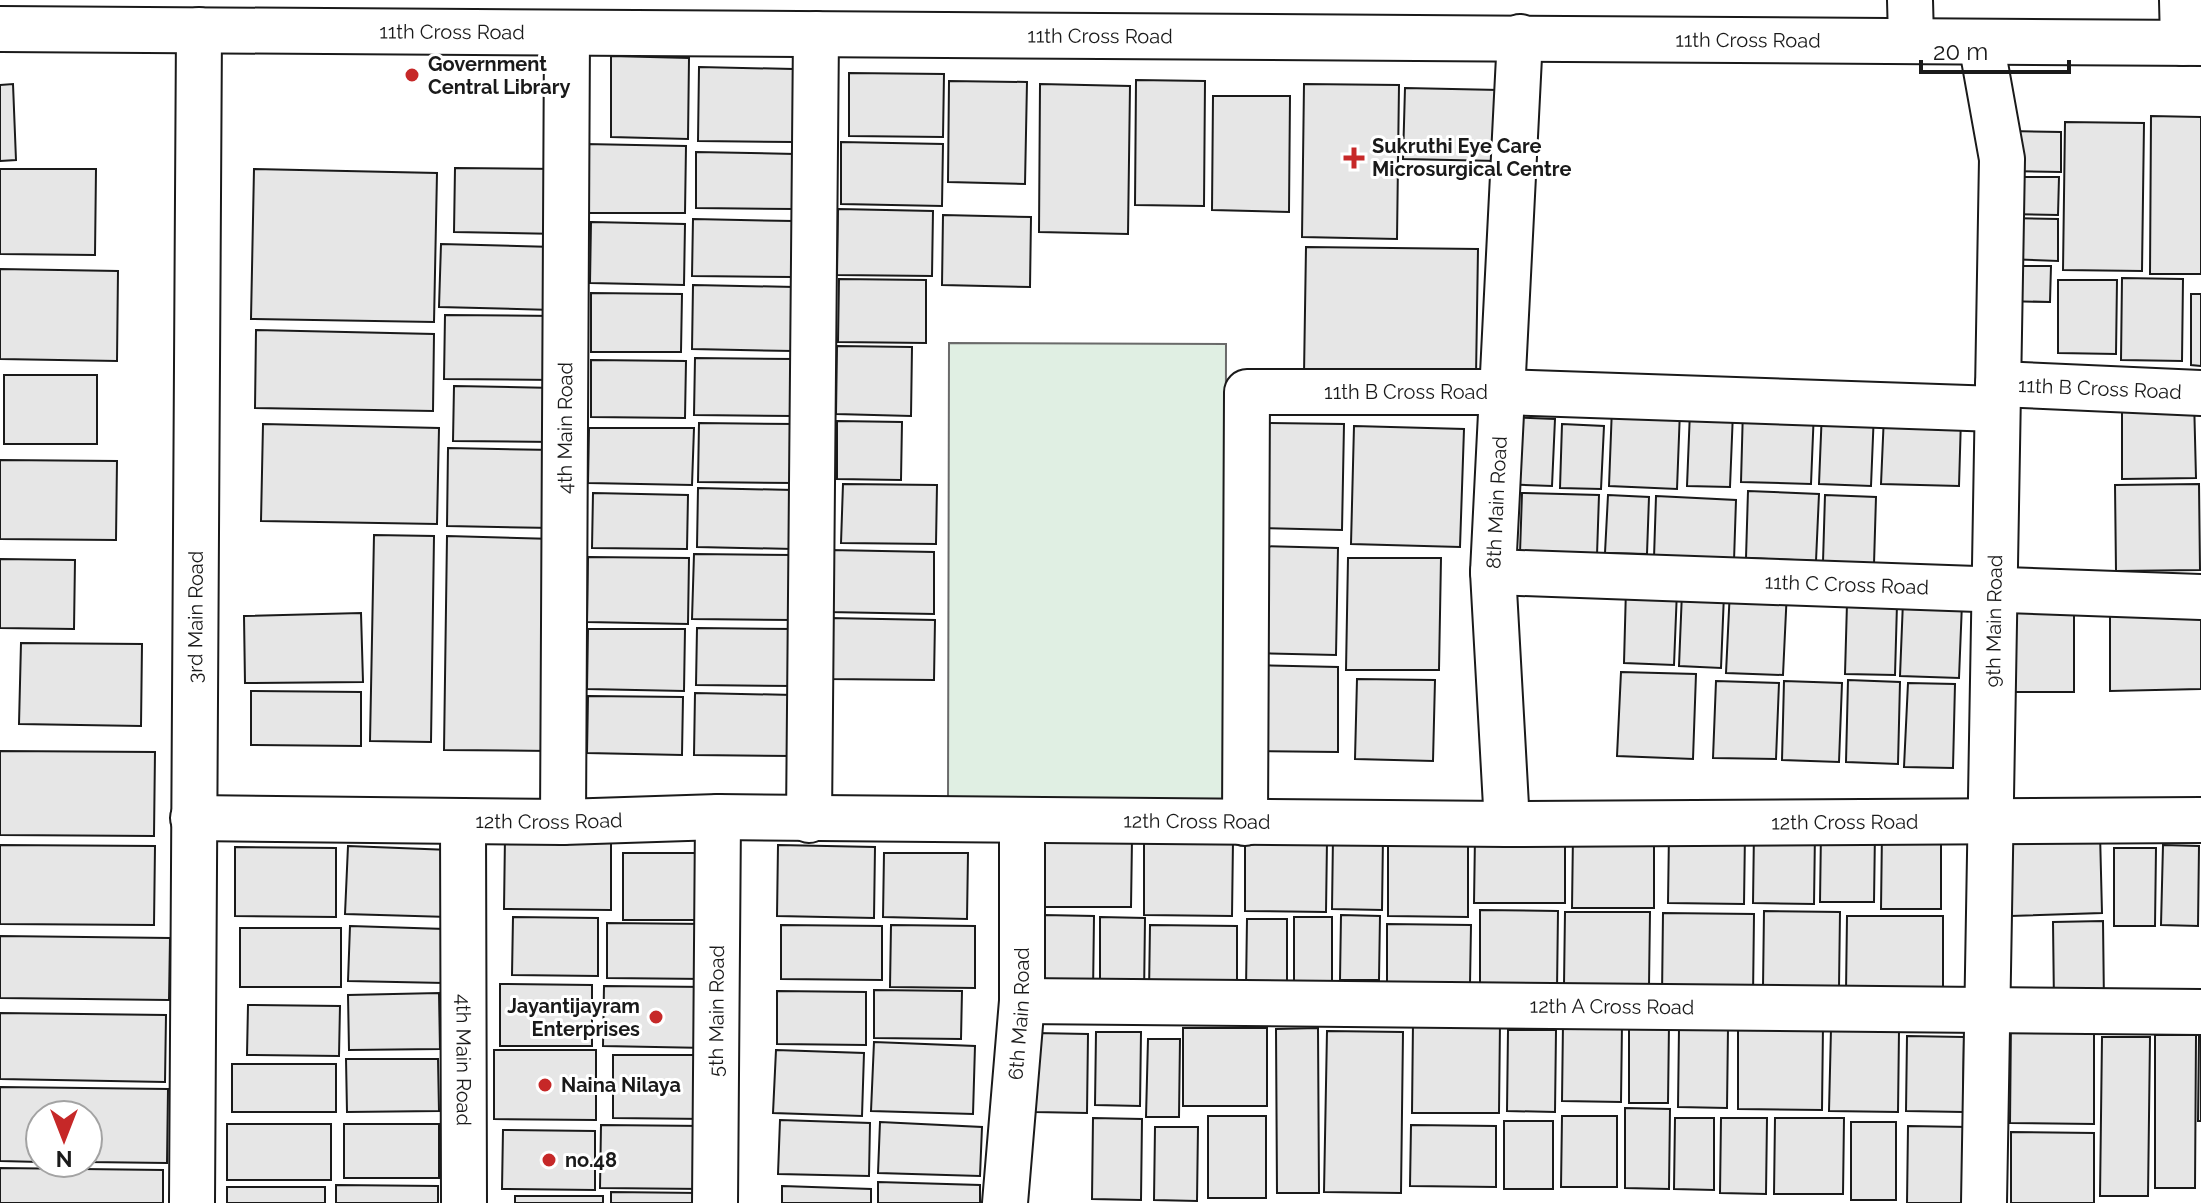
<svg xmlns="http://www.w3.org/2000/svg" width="2201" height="1203" viewBox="0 0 2201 1203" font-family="Raleway,sans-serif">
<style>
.green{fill:#e0efe3;stroke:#6a6a6a;stroke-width:2}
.building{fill:#e6e6e6;stroke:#1a1a1a;stroke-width:2}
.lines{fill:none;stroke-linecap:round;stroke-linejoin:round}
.minor-casing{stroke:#1a1a1a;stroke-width:48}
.minor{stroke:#fff;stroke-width:44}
.poi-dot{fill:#c62828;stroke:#fff;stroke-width:3}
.labels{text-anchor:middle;stroke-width:6;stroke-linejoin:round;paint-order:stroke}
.street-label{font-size:20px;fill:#1a1a1a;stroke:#fff}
.poi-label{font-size:20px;font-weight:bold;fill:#1a1a1a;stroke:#fff;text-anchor:start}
</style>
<rect width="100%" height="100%" fill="#fff"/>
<path class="green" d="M949,343L1226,344L1225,806L948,805Z"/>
<path class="building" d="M611,56L689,58L688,139L611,137Z
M699,67L793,69V142L698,141Z
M849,73L944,74L943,137L849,136Z
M1136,80L1205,81L1204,206L1135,205Z
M949,81L1027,82L1025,184L948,182Z
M13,84L16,160L0,161V85Z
M1040,84L1130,86L1128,234L1039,232Z
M1304,84L1399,85L1397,239L1302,237Z
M1405,88L1499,90L1498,161L1403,159Z
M1213,96H1290L1289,212L1212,210Z
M2151,116L2201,117V274H2150Z
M2065,122L2144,123L2142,271L2063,270Z
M2009,131L2061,132V172L2009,171Z
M841,142L943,144L942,206L841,204Z
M585,144L686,146L685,213H584Z
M696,152L795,154L794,209L696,208Z
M455,168L561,169L560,234L454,232Z
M0,169H96L95,255L0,254Z
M254,169L437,173L434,322L251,319Z
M2006,177H2059L2058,215L2005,214Z
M838,209L933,211L932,276L837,275Z
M943,215L1031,217L1030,287L942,285Z
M2005,218L2058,219V261L2005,259Z
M693,219L793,221L792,277L692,276Z
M591,222L685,224L684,285L590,283Z
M441,244L554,247L553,310L439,307Z
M1306,247L1478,249L1476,377L1304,374Z
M2003,266H2051L2050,302L2002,301Z
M0,269L118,271L117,361L0,359Z
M2122,278L2183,279L2182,361L2121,360Z
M839,279L926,280V343L838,342Z
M2058,280H2117L2116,354L2058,353Z
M693,285L794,287L793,351L692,349Z
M591,293L682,294L681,352H591Z
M2191,294H2201V366L2191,365Z
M445,315L556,316L555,380L444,379Z
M256,330L434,334L433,411L255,408Z
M837,346L912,347L911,416L836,414Z
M695,358L795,359L794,416L694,415Z
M591,360L686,361L685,418L591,417Z
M4,375H97V444H4Z
M454,386L555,388L554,442L453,441Z
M2122,396L2194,398L2196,478L2122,479Z
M1612,407L1680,410L1677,489L1609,486Z
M1743,408L1814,410L1811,484L1741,482Z
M1822,410L1874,412L1871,486L1819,484Z
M1690,411L1733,412L1730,487L1687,486Z
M1884,415L1961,418L1959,486L1881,484Z
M1504,417L1555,419L1552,486L1501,484Z
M837,421L902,422L901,480L837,479Z
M699,423L796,424L795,483L698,482Z
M1261,423L1344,424L1342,530L1259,528Z
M263,424L439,428L437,524L261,521Z
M1562,424L1604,426L1601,489L1560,488Z
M1354,426L1464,429L1460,547L1351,544Z
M589,428H694L692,485L588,483Z
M448,448L554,450L553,528L447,526Z
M0,460L117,461L116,540L0,539Z
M843,484L937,485L936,544L841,543Z
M2199,484L2200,570L2116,571L2115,485Z
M698,488L793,490V549L697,547Z
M1748,491L1819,494L1816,561L1746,558Z
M593,493L688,495L687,549L592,548Z
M1522,493L1599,495L1597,555L1520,553Z
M1608,495L1649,497L1647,554L1605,553Z
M1825,495L1876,497L1874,564L1823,562Z
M1656,496L1736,500L1734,561L1654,558Z
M374,535L434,536L431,742L370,741Z
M447,536L554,539L550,751L444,750Z
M1256,546L1338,548L1336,655L1254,653Z
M829,550L934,552V614L828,612Z
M694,554L793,555V620L692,619Z
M588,557L689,558L688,624L587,622Z
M1348,558H1441L1439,670H1346Z
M0,559L75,560L74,629L0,628Z
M1626,588L1677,590L1674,665L1624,663Z
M1730,589L1787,590L1783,675L1726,673Z
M1682,592L1724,594L1721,668L1679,666Z
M1903,601L1962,603L1959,678L1900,676Z
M1847,603L1897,604L1895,675L1845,674Z
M2074,604V692H2014L2013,605Z
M2201,607V689L2110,691V609Z
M361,613L363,682L245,683L244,616Z
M829,618L935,620L934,680L827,679Z
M697,628L796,629L795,686L696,685Z
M588,629H685L684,691L587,689Z
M21,643L142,644L141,726L19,724Z
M1252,665L1338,667V752L1251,751Z
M1621,672L1696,674L1693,759L1617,756Z
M1357,679L1435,680L1433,761L1355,759Z
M1848,680L1900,682L1898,764L1846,762Z
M1716,681L1779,683L1776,759L1713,758Z
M1784,681L1842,683L1839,762L1782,760Z
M1908,683L1955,684L1953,768L1904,767Z
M251,691L361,692V746L251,745Z
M695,693L793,695L792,756L694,755Z
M588,696L683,697L682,755L587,753Z
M0,751L155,752L154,836L0,835Z
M1754,831L1815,832L1814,904L1753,903Z
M1821,831H1875L1874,902H1820Z
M1882,831L1941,832V909H1881Z
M1669,832L1745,833L1744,904L1668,903Z
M2100,833L2102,913L2011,916L2009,835Z
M1573,834L1654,835V908H1572Z
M505,836L611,838V910L504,909Z
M1333,836H1383L1382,910L1332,909Z
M1475,836L1565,837V903H1474Z
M1388,837L1468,838V917L1388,916Z
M1038,838L1132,839L1131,907H1037Z
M1144,839L1233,840L1232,916L1144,915Z
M1245,839L1327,840L1326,912L1245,911Z
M0,845L155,846L154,925L0,924Z
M778,845L875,847L874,918L777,916Z
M2163,845L2199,846L2198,926L2161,925Z
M348,846L450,850L449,917L345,914Z
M235,847L336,848V917L235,916Z
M2114,848H2156L2155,926H2114Z
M623,853H705V920H623Z
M884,853H968L967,919L883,917Z
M1480,910L1558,911L1557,990L1480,989Z
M1764,911L1840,912L1839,988L1763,987Z
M1565,912H1650L1649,986L1564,985Z
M1663,913L1754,914L1753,997L1662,996Z
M1043,915L1094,916L1093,994H1043Z
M1341,915L1380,916L1379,980H1340Z
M1847,916H1943V992H1846Z
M513,917L598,918V976L512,975Z
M1100,917L1145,918L1144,997H1100Z
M1294,917H1332V988L1294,987Z
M1247,919H1287V989H1246Z
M2103,921L2104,1004L2054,1005L2053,922Z
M607,923L706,924L705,979L607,978Z
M1387,924L1471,925L1470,984L1387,983Z
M781,925L882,926V980L781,979Z
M891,925L975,926V988L890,987Z
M1150,925L1237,926V994L1149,993Z
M350,926L445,929L444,983L348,981Z
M240,928H341V987H240Z
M0,936L170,938L169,1000L0,998Z
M500,984L592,985V1046H500Z
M604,986L708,987L707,1048L603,1046Z
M874,990L962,991L961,1039L874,1038Z
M777,991L866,992V1045L777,1044Z
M439,993L440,1049L349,1050L348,995Z
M248,1005L340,1006L339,1056L247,1055Z
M0,1013L166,1015L165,1082L0,1079Z
M2011,1020L2094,1021V1124L2010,1123Z
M1413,1022L1500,1023L1499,1113H1412Z
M1563,1023H1622L1621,1102L1562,1101Z
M1629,1024H1669L1668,1103H1629Z
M1738,1024L1823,1025L1822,1110L1738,1109Z
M1183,1028H1267V1106H1183Z
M1318,1028L1319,1193H1277L1276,1029Z
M1679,1028H1728L1727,1108L1678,1107Z
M1831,1029L1899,1030L1898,1112L1829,1111Z
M1508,1030H1556L1555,1112L1507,1111Z
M1327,1031L1403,1032L1401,1193L1324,1192Z
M1096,1032H1141L1140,1106L1095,1105Z
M1035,1033L1088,1034L1087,1113L1035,1112Z
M2155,1035H2196L2195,1188H2155Z
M1907,1036L1964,1037L1963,1112L1906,1111Z
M2199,1036H2201V1121H2198Z
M2102,1037H2150L2148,1196H2100Z
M1148,1039H1180L1179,1117H1146Z
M874,1042L975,1046L973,1114L871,1111Z
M494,1050H596V1120L494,1119Z
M776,1050L864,1053L862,1116L773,1113Z
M613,1055H707L706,1119L613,1118Z
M346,1059H438L439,1111L347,1112Z
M232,1064H336V1112H232Z
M0,1087L168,1089L167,1163L88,1162V1115H40V1162L0,1161Z
M1625,1108L1670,1109L1669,1189L1625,1188Z
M1208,1116H1266V1198H1208Z
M1562,1116H1617V1187H1561Z
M1093,1118L1142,1119L1141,1200L1092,1199Z
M1675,1118H1714V1190L1674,1189Z
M1721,1118H1767L1766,1194L1720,1193Z
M1775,1118H1844L1843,1194H1774Z
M780,1120L870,1123L869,1176L778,1174Z
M1504,1121H1553V1189H1504Z
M880,1122L982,1127L980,1176L878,1173Z
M1851,1122H1896V1200H1851Z
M227,1124H331V1180H227Z
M344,1124H439V1178H344Z
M601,1125L704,1126V1189L600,1188Z
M1411,1125L1496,1126V1187L1410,1186Z
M1908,1126L1969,1127L1968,1203H1907Z
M1155,1127H1198L1197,1201L1154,1200Z
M503,1130L595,1131V1190L502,1189Z
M2011,1132L2094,1133V1203H2011Z
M0,1168L163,1170V1203H0Z
M878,1182L980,1185V1203H878Z
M336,1185L438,1186V1203H336Z
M782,1186L871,1189V1203H782Z
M227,1187H325V1203H227Z
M611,1192L699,1193V1203H611Z
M515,1196H603V1203H515Z"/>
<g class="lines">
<defs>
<g id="minor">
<path d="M1910,0L1911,39"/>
<path d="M2182,0L2183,43"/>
<path id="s1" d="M0,29L2201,43"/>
<path d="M1981,42L2002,159L1984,1203"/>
<path id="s2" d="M1998,384L2201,393"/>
<path id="s3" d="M1493,572L2201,597"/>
<path id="s4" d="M193,818L563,822L718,817L1507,824L2201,820"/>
<path d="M809,820L816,34"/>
<path id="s5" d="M463,822L464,1203"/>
<path id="s6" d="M563,822L567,33"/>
<path id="s7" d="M1245,823L1247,392H1502L1997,409"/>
<path id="s8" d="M1507,824L1493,572L1520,37"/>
<path id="s9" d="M1022,1001L2201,1012"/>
<path id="s10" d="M192,1203L199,30"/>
<path id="s11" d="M715,1203L718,817"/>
<path id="s12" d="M1005,1203L1022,1001V822"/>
</g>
</defs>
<use href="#minor" class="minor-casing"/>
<use href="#minor" class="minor"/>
</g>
<g class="poi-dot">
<circle cx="412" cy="75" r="8"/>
<path d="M1350 146h8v8h8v8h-8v8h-8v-8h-8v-8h8z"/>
<circle cx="656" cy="1017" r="8"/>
<circle cx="545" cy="1085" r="8"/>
<circle cx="549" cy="1160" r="8"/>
</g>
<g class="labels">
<g class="street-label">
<text dy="7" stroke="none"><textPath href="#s1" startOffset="452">11th Cross Road</textPath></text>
<text dy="7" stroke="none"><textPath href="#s1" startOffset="1100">11th Cross Road</textPath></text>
<text dy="7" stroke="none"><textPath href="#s1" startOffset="1748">11th Cross Road</textPath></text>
<text dy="7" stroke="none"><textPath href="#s2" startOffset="102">11th B Cross Road</textPath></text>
<text dy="7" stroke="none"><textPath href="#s7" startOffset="590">11th B Cross Road</textPath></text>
<text dy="7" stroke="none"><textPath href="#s6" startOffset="394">4th Main Road</textPath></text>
<text dy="7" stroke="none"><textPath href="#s8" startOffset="322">8th Main Road</textPath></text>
<text dy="7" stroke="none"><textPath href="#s3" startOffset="354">11th C Cross Road</textPath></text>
<text dy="7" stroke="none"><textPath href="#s10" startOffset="586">3rd Main Road</textPath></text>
<text transform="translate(1994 621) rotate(-89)" y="7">9th Main Road</text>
<text dy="7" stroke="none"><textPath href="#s4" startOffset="356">12th Cross Road</textPath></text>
<text dy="7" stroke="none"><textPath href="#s4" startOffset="1652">12th Cross Road</textPath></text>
<text dy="7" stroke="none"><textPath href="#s4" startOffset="1004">12th Cross Road</textPath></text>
<text dy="7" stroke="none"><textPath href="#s9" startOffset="590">12th A Cross Road</textPath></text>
<text dy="7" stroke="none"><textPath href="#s11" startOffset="192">5th Main Road</textPath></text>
<text dy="7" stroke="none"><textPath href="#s12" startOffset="190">6th Main Road</textPath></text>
<text dy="7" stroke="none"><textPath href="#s5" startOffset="238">4th Main Road</textPath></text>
</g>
<g class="poi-label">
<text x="428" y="71">Government<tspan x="428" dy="23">Central Library</tspan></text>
<text x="1372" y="153">Sukruthi Eye Care<tspan x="1372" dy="23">Microsurgical Centre</tspan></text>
<text x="640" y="1013" text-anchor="end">Jayantijayram<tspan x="640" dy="23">Enterprises</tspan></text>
<text x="561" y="1092">Naina Nilaya</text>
<text x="565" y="1167">no.48</text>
</g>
</g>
<g transform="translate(64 1139) rotate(180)"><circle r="38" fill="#ffffff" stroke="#a3a3a3" stroke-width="2"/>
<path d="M0-6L14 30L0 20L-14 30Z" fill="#c62828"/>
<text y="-12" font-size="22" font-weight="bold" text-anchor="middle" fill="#1a1a1a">N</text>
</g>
<path d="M1921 60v12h148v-12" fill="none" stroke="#1a1a1a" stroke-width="4"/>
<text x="1933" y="60" font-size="24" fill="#1a1a1a" stroke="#ffffff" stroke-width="6" paint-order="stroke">20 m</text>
</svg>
